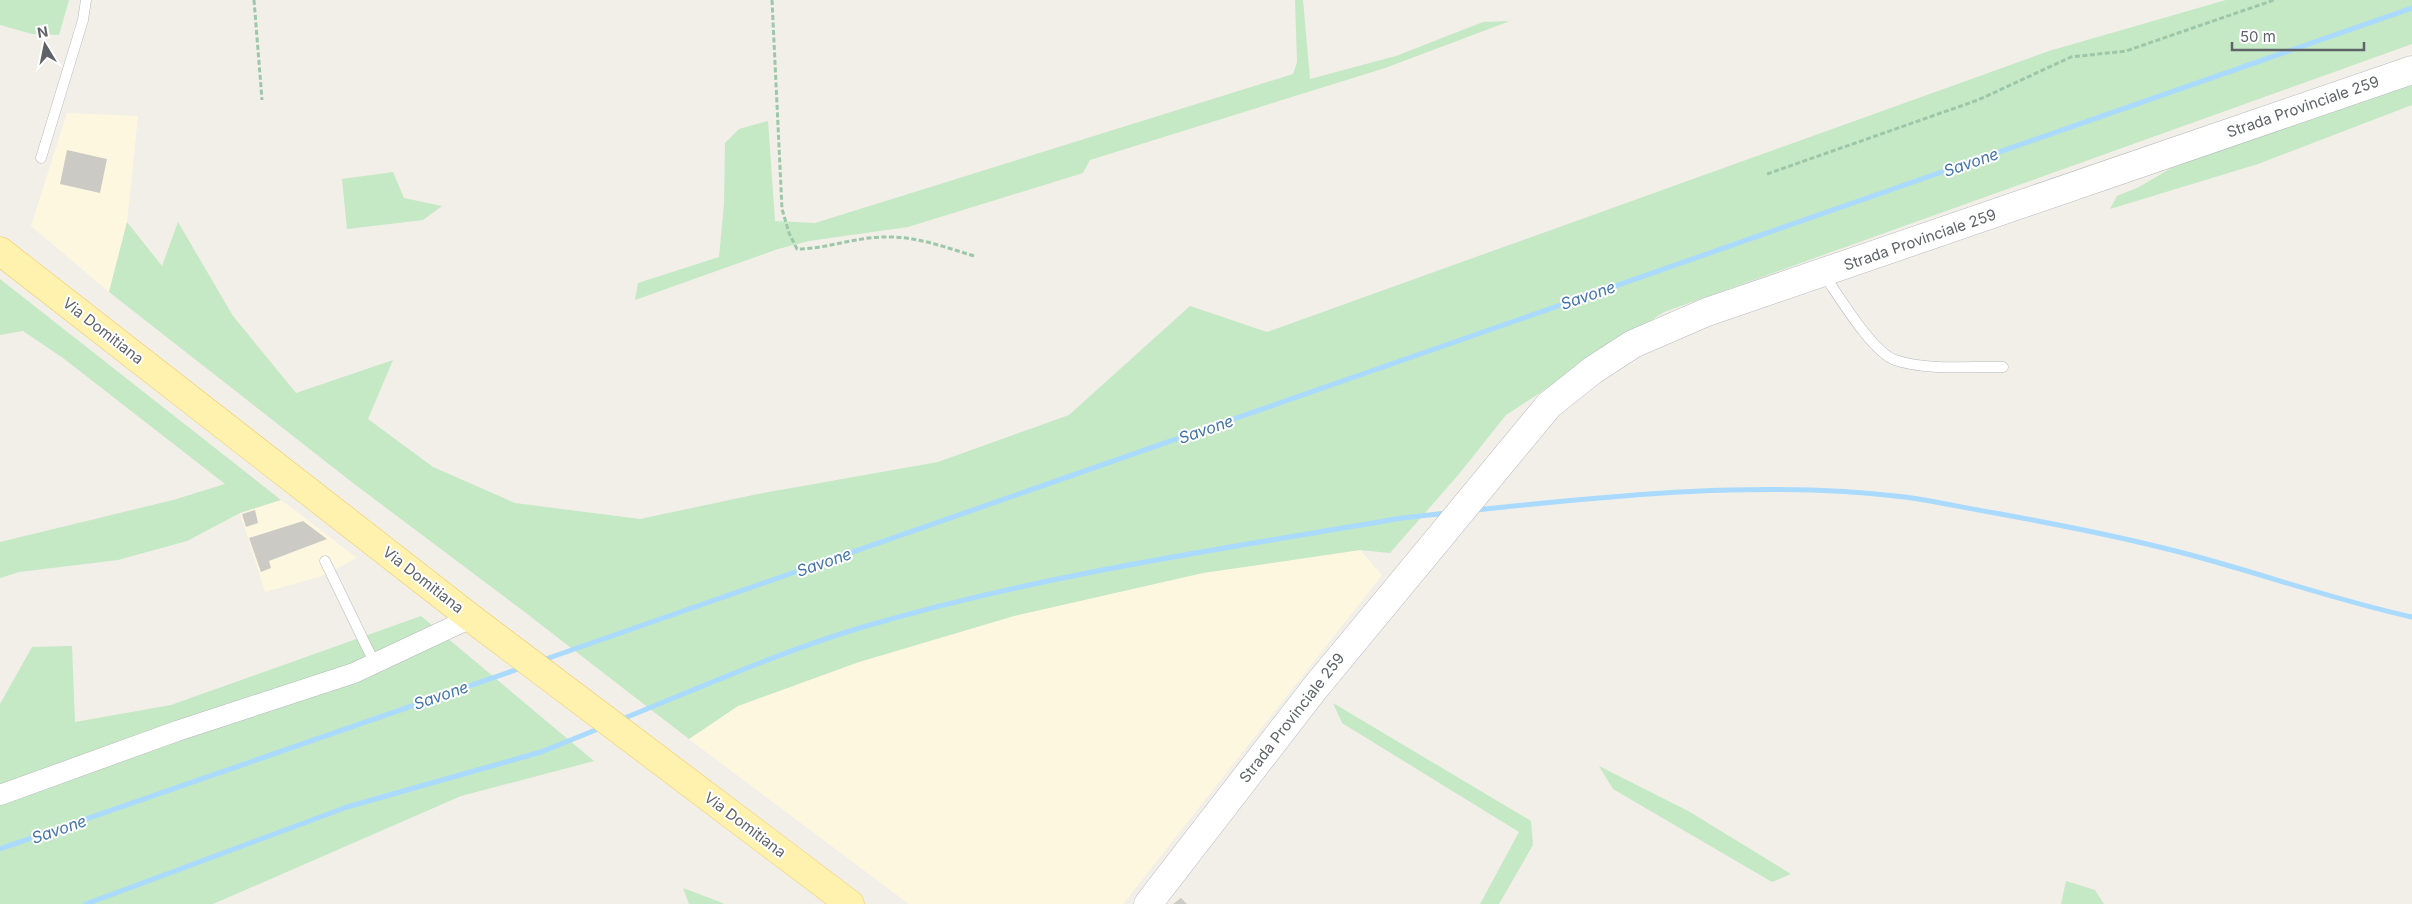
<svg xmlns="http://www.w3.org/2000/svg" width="2412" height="904" viewBox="0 0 2412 904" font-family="Inter,sans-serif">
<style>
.commercial{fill:#fef7e0}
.green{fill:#c5e8c5}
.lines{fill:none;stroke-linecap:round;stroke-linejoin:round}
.stream{stroke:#aadaff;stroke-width:5}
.building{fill:#cccac5}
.lane-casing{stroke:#b5b8bc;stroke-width:11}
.street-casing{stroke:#b5b8bc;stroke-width:21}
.secondary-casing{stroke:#b6babf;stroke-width:29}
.primary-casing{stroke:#f2c960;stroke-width:29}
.path{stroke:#9cc7a9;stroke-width:3;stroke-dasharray:5 2.5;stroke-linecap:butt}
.lane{stroke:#fff;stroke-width:10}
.street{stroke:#fff;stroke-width:20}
.secondary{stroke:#fff;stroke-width:28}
.primary{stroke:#fff2af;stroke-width:28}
.labels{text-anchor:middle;stroke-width:4;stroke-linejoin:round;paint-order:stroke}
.street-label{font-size:15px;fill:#5f6368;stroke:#fff}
.water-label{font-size:16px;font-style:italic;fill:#4174aa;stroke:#fff}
</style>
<rect width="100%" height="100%" fill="#f1efe8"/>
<path class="commercial" d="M67,113L138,116L127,222L109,292L31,226Z
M281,500L357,558L322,576L265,592L240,513Z
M1360,550L1382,575L1123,904H909L689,739L738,706L859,662L1014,616L1203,573Z"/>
<path class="green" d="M0,0H69L59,35L32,34L0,25Z
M1295,0H1303L1310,79L1396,56L1483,22L1510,21L1385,68L1090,160L1083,173L908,227L809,241L778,249L635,300L638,283L719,257L724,204L725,143L739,129L768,121L775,221L815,223L1293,74L1297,62Z
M2226,0H2412V44L1664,312L1506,415L1459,474L1390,553L1360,550L1203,573L1014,616L859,662L738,706L689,739L522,610L353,483L109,292L127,222L162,266L178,222L233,316L296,393L393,360L368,419L433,467L515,503L640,519L758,494L938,462L1069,415L1190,306L1267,332L2049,51Z
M2412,84V105L2258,164L2110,209L2117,196L2139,187L2180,163Z
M393,172L404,198L442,206L423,220L347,229L342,179Z
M0,279L281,500L240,513L187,541L118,560L19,572L0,578V542L173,500L225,484L63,358L23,331L0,335Z
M421,616L594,761L461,796L213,904H0V704L32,647L72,646L75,722L171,705Z
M1333,703L1531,821L1533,845L1499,904H1480L1519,832L1342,723Z
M1599,766L1690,812L1791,874L1772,882L1613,789Z
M2066,881L2095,890L2104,904H2061Z
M683,888L720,902L724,904H689Z"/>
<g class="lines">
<path class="stream" d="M1476,510C1616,495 1765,480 1905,497C1935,501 1965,508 1995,513C2067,526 2139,540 2209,560C2277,579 2343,602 2412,617
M543,660L2412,8
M620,720C699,688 782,651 863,627C1039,575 1221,549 1402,518L1447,513
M0,849L521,668
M86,904L347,807L541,752L603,727"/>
</g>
<path class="building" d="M67,150L107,159L100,193L60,184Z
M255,510L258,523L246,527L242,514Z
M303,521L327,539L269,561L271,568L261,572L249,538Z
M1181,898L1187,904H1173Z"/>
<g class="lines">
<defs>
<path id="lane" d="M41,158L83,20L86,0
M1824,275C1839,296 1872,352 1895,360C1928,371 1969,366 2003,367
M325,561L375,664"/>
<path id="street" d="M0,795L177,731L354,673L471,618"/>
<path id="secondary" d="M1148,904L1315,688L1549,405L1593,370L1633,344L1707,312L2412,70"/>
<path id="primary" d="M0,251L471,618L850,904"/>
</defs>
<use href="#lane" class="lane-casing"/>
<use href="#street" class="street-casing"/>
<use href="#secondary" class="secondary-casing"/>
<use href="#primary" class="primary-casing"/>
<path class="path" d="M254,0L262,100
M772,0L782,209L789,233L797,249C827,249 855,237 885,237C915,236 945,247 974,256
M1767,174L1978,100L2071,57L2126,51L2274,0"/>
<use href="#lane" class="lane"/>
<use href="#street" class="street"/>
<use href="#secondary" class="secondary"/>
<use href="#primary" class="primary"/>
</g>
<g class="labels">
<g class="street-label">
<text transform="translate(2303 107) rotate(-19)" y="5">Strada Provinciale 259</text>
<text transform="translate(1920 240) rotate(-19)" y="5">Strada Provinciale 259</text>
<text transform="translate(103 331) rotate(38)" y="5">Via Domitiana</text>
<text transform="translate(423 580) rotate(38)" y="5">Via Domitiana</text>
<text transform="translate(1292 718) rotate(-52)" y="5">Strada Provinciale 259</text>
<text transform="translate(745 825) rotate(37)" y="5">Via Domitiana</text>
</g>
<g class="water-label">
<text transform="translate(1971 162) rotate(-19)" y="6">Savone</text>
<text transform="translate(1588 295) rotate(-19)" y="6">Savone</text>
<text transform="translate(1206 429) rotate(-19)" y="6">Savone</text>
<text transform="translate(824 562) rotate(-19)" y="6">Savone</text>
<text transform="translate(441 695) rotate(-19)" y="6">Savone</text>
<text transform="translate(59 829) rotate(-19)" y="6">Savone</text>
</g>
</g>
<g transform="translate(45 45) rotate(350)" stroke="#ffffff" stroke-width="4" paint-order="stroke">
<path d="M0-4L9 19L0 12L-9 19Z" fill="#5f6368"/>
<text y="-8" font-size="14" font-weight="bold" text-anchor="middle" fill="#5f6368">N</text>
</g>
<path d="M2232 42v8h132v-8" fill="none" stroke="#5f6368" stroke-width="2.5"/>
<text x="2240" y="42" font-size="15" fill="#5f6368" stroke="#ffffff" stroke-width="4" paint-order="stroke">50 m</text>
</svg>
